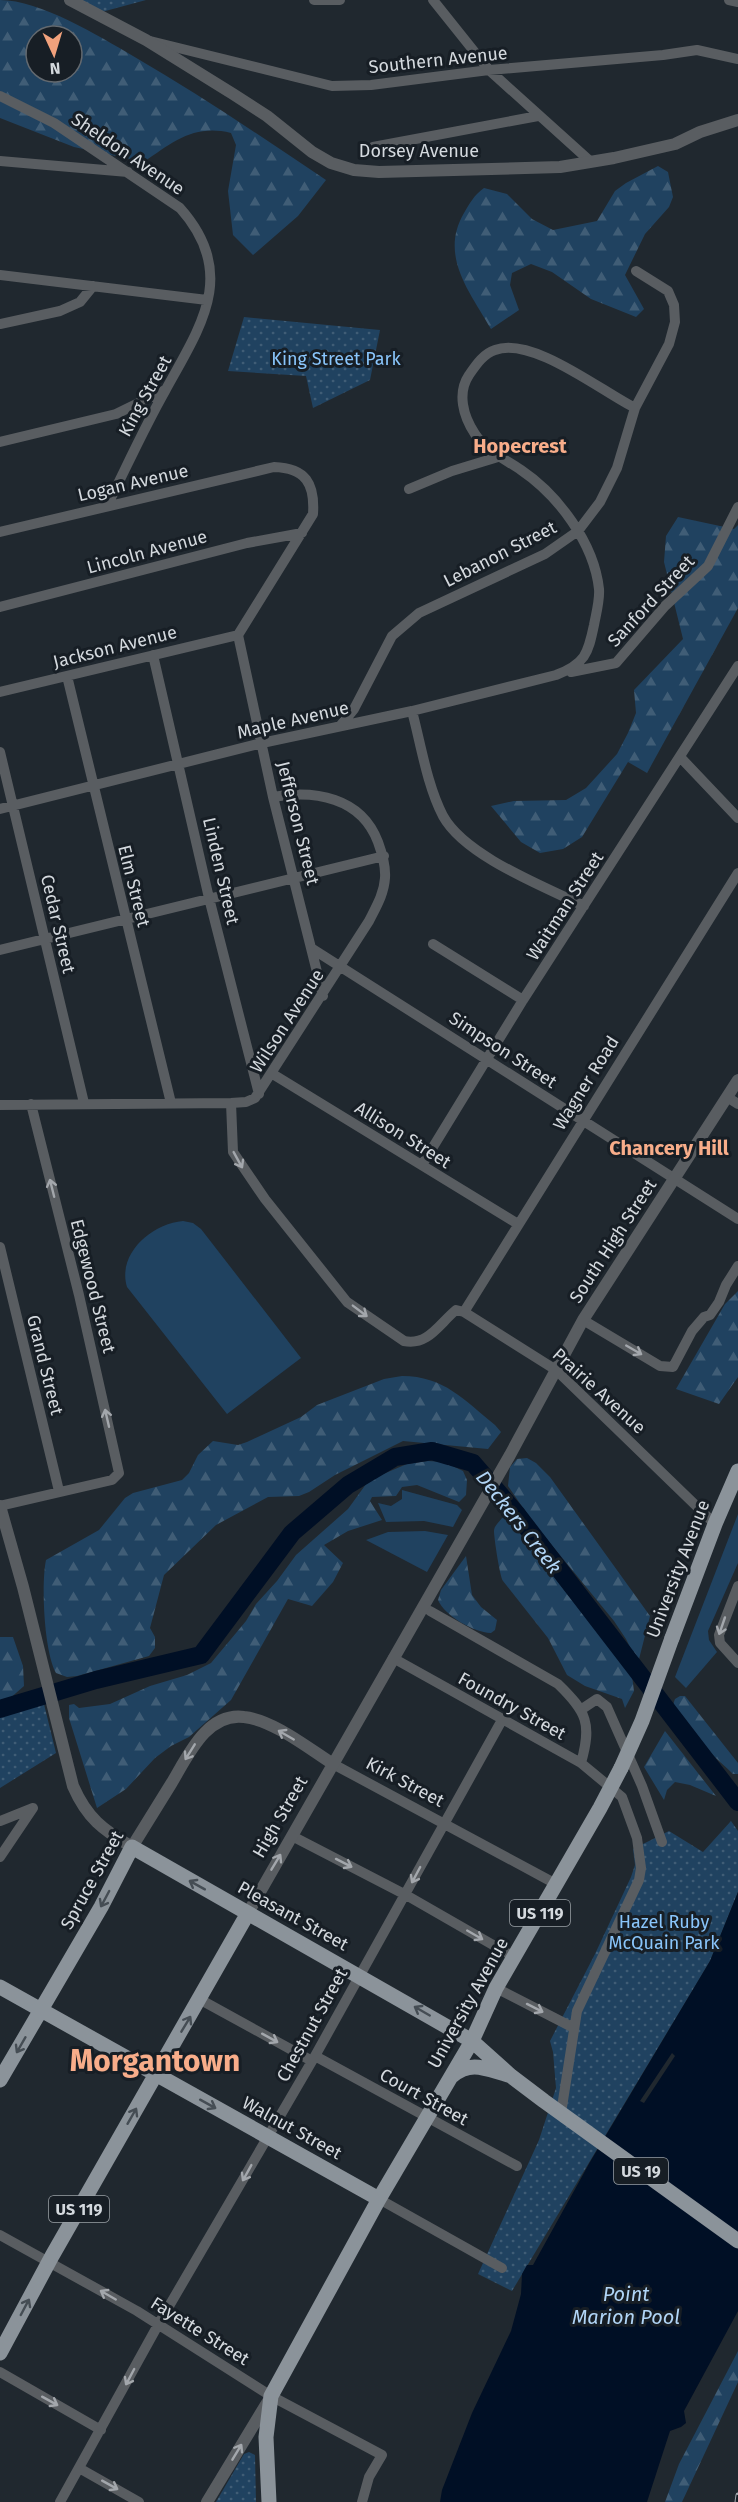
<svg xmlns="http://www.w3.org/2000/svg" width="738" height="2502" viewBox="0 0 738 2502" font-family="'Fira Sans',sans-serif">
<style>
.green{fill:#204260}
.forest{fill:url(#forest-firs);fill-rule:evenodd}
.park{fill:url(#park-dots)}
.water{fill:#000f25}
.pier{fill:#20282f}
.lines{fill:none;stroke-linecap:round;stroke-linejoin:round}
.river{stroke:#000f25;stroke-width:18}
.minor{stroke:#595d61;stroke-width:10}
.tertiary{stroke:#595d61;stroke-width:12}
.primary{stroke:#8b939a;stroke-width:15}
.rail-casing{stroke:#a6abb1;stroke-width:5}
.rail{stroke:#171e25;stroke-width:3;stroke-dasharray:9;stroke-linecap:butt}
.primary-bridge{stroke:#8b939a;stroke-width:15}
.oneway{stroke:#a3a7ac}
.oneway2{stroke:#454d54}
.labels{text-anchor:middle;stroke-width:6;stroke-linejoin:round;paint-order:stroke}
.shield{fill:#171e25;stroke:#9ba1a6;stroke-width:1.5}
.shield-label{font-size:16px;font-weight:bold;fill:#d4d9de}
.street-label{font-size:18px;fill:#d4d9de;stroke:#171e25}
.park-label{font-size:18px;fill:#89c5fb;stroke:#171e25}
.neighbourhood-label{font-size:20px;font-weight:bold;fill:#f8ad8a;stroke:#171e25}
.water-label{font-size:20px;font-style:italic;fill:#b1d5f6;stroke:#171e25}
.town-label{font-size:30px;font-weight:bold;fill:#f8ad8a;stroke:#171e25}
</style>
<defs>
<pattern id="forest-firs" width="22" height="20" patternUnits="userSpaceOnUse" patternTransform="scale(1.5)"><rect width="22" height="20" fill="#204260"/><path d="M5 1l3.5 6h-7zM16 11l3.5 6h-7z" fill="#405d76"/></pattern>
<pattern id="park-dots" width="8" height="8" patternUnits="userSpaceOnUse" patternTransform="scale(1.5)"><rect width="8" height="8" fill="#204260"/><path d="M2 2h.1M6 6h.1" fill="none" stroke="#405d76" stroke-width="1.8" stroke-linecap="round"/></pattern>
</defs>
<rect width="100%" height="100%" fill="#20282f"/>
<path class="green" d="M183,1221L193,1223L201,1229L301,1358L227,1414L127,1287C117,1254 151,1224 183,1221Z
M402,1490L457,1505L462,1510L453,1527L424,1521L386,1522L378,1503L391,1506L402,1499Z
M738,1514V1563L708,1631L709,1640L717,1652L686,1688L675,1677Z
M425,1531L448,1535L427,1572L366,1540L388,1532Z"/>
<path class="forest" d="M0,0C40,0 99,36 133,56C200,95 262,137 326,180L298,216L253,255L233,235L228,191L236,145L231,133C194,124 173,142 144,162L74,147L0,118ZM36,36H72V72H36Z
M658,166L668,172L673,197L669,207L645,234L625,275L644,309L636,317L591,299L552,272L531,264L512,273L510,285L519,310L491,329C470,292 439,256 464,213C470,203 474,195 484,188L507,194L532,219L553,230L597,221L615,191L626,183Z
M678,517L734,529L738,525V608L647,773L628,762L582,837L563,849L540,853L521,842L491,806L514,801L566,800L586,788L617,754L628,733L636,713L634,690L683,639L664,562L666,536Z
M738,1291V1377L719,1404L676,1389L725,1304Z
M402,1376C444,1376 464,1400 495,1425L501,1432L488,1449L403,1441L335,1475L309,1492L299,1496L268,1497L216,1525L164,1575L150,1628L155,1637V1648L149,1656L77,1676L67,1677L56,1673C44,1652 41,1584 46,1560L99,1530L125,1498L133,1493L182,1480L189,1473L198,1455L213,1441L238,1445L247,1442L301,1417L317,1405L384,1379Z
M527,1458L536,1463L550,1477L650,1616L638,1663L626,1639L614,1621L532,1521L508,1486L510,1467L517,1459Z
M428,1461L444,1462L463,1471L467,1480L466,1495L459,1502L417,1485L402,1487L396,1496L372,1497L370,1501L382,1520L348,1531L324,1545L343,1563L333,1582L312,1606L288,1599L231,1700L189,1737L171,1746L155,1758L126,1789L97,1808L69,1718V1705L74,1704L79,1708L110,1704L150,1686L187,1675L211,1663L246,1621L256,1604L277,1581L296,1555L348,1509L369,1480L407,1464Z
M506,1516L632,1676L634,1691L625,1708L622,1699L585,1686L567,1675L548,1638L503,1581C500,1577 494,1538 494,1531C494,1526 499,1522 502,1518Z
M466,1556L472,1595L481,1607L497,1620L495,1630L491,1633C473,1632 445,1616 438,1600L441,1590Z
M0,1637H13L23,1666L24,1686L8,1700H0Z
M680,1696H685L738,1763V1774H733C720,1761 677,1724 673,1708C673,1704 674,1702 675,1699Z
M665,1731L716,1796L690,1785L675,1782L667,1790L664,1800L644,1767Z
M738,2351V2382L682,2502H665L679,2464Z"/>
<path class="park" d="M67,0H146L98,13Z
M244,317L380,330L370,380L313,408L306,376L228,371Z
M43,1700L56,1753L0,1788V1711Z
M731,1821L738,1831V1892L710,1961L512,2291L478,2274L539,2140L556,2088L553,2052L550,2041L595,1954L631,1877L635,1865L633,1849L669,1831L703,1852Z
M249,2452L255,2455L256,2502H216L244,2454Z"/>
<path class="water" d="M738,1892V2311L684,2411L686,2423L681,2427L670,2431L647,2502H440L442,2490L472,2413L511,2331L521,2294L522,2274L527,2265H533L590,2162L710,1961Z"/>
<path class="pier" d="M672,2053L675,2056L644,2103L640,2101Z"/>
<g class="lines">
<path class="river" d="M0,1709L96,1680L201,1655L292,1533L348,1485L395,1457L432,1451L473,1463L516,1513L738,1802"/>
<path class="minor" d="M314,0H340
M433,0L489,70L591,162
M729,0L738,2
M150,41L332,86L371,85L489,70L663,55L697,50L738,59
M0,96L54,123L180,208C239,274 200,327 165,391C144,428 126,468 107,506
M373,147L538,116
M0,161L128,172
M0,275L207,300
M0,324L60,311L80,302L93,286
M0,442L116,414L165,390
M409,489L452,471L498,457
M0,532L274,467C306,468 315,484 313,514L238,635L273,797L311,948L738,1219
M0,607L247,543L302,533
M153,655L209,898L259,1094
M571,672L616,663L665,606L708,566L738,507
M67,676L171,1103
M0,692L238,635
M412,711C421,745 427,785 443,816C465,856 543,886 584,906
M341,725L354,709L392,636L419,613L545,554L578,531L600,502L617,468L635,408L669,344L675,322L674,305L668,291L636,271
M0,752L84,1103
M681,758L738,818
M0,809L262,743L412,711L556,675C585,664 588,654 594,625C596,614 600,600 599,589C594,543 558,495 521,470C505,459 486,451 475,434C463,416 457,393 469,375C476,365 483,354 495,350C532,336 601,391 635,408
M433,944L523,1000
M311,948L323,996
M0,950L384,856
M271,1073L518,1224
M727,1097L738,1104
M231,1103L233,1152L265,1199L347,1302L404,1341C428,1346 439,1324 456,1310L464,1312L556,1370L715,1524
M0,1105L231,1103L246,1102L255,1098L369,921C376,907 384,894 385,878C386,865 382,853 378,842C361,797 315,790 273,797
M422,1165L523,1000L738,666
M0,1247L59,1491
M464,1312L738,873
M583,1320L660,1366L673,1367L692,1331L704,1317L710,1315L719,1302L726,1285L738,1266
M0,1506L112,1480L119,1473L79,1295L31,1104
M738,1586L719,1635L720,1643L738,1663
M430,1611L558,1684C587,1712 592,1724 581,1763
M393,1658L581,1763L622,1797L637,1838L641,1868L639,1880L577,2011L562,2107
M582,1709L597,1699L607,1707L642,1786L662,1842
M333,1764L556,1884
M0,1821L33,1808
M292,1836L406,1895L514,1957
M0,1857L33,1808
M496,1988L574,2028
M201,2000L312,2061
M315,2056L517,2166
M379,2199L502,2268
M0,2235L137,2311L271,2396L382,2455L369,2477L362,2502
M0,2372L101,2430
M79,2468L139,2502
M60,2502L158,2325L315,2056L502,1720"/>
<path class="tertiary" d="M70,0L146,40L233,94L267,116L312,152L331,163L354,170L379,172L560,167L614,158L675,144L700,132L738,120
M0,1506L23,1587L73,1786C87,1818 103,1830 132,1847C145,1826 158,1805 171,1784C187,1758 206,1712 244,1717C273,1720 308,1748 333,1764
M248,1913L510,1455L583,1320L738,1080
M207,2502L270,2398"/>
<path class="primary" d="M672,1638L715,1524L738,1471
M0,1987L379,2199
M452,2076C471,2060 486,2069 508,2075
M0,2080L101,1907L132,1847L472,2041L511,2076L544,2101L738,2241
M0,2353L52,2256L248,1913
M269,2502L266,2437L271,2396L379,2199L472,2041L496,1988L600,1808L621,1768"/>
<defs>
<path id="rail" d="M737,2502L738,2495"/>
</defs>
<use href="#rail" class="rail-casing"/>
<use href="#rail" class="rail"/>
<path class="primary-bridge" d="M621,1768L642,1721L672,1638"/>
</g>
<defs><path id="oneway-shaft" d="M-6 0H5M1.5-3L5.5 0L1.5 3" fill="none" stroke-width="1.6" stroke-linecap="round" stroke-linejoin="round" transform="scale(1.5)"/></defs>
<g class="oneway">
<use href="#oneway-shaft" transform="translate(238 1160) rotate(61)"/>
<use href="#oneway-shaft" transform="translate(52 1188) rotate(-104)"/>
<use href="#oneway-shaft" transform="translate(360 1311) rotate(37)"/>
<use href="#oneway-shaft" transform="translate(634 1350) rotate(30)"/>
<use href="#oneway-shaft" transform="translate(107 1418) rotate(-103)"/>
<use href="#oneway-shaft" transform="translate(722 1626) rotate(109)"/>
<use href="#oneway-shaft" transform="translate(286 1735) rotate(-150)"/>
<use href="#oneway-shaft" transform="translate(190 1752) rotate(122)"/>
<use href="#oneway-shaft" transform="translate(276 1862) rotate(-59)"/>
<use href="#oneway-shaft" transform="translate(344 1863) rotate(27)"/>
<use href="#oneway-shaft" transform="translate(416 1875) rotate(118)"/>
<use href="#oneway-shaft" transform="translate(475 1935) rotate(30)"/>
<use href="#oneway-shaft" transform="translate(535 2008) rotate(27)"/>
<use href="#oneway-shaft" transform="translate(270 2038) rotate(29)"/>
<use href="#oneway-shaft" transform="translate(247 2173) rotate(119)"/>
<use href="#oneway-shaft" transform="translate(108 2295) rotate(-150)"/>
<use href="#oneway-shaft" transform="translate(130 2377) rotate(118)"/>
<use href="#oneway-shaft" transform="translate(50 2401) rotate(29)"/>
<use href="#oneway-shaft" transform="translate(237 2452) rotate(-59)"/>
<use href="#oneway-shaft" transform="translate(110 2485) rotate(29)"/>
</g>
<g class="oneway2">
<use href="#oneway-shaft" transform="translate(197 1885) rotate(-151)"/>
<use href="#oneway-shaft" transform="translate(105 1899) rotate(118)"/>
<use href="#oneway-shaft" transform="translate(422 2011) rotate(-150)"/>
<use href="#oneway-shaft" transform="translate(186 2024) rotate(-59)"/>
<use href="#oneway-shaft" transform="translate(21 2045) rotate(120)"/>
<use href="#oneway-shaft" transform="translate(208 2104) rotate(29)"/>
<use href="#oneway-shaft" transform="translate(132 2116) rotate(-60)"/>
<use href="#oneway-shaft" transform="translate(25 2307) rotate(-62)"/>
</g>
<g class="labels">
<g class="shield">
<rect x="510" y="1900" width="60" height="26" rx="4.5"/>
<rect x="614" y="2158" width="54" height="26" rx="4.5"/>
<rect x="49" y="2196" width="60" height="26" rx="4.5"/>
</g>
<g class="shield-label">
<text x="540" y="1919">US 119</text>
<text x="641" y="2177">US 19</text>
<text x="79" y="2215">US 119</text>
</g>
<g class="street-label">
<text transform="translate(438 60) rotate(-6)" y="6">Southern Avenue</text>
<text x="419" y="157">Dorsey Avenue</text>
<text transform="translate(128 154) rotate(34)" y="6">Sheldon Avenue</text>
<text transform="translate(145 396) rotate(-61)" y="6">King Street</text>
<text transform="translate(133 483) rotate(-13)" y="6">Logan Avenue</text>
<text transform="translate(147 552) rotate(-15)" y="6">Lincoln Avenue</text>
<text transform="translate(500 554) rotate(-27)" y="6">Lebanon Street</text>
<text transform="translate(651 601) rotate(-47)" y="6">Sanford Street</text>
<text transform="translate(115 647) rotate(-14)" y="6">Jackson Avenue</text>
<text transform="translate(293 720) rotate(-13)" y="6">Maple Avenue</text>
<text transform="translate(298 823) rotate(76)" y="6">Jefferson Street</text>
<text transform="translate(221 871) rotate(77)" y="6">Linden Street</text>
<text transform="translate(134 886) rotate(76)" y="6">Elm Street</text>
<text transform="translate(565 906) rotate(-57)" y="6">Waitman Street</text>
<text transform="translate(58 924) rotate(77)" y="6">Cedar Street</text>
<text transform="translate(287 1021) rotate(-57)" y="6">Wilson Avenue</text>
<text transform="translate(503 1050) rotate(33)" y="6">Simpson Street</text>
<text transform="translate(586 1083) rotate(-58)" y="6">Wagner Road</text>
<text transform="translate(403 1135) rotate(32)" y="6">Allison Street</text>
<text transform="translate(613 1241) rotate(-57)" y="6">South High Street</text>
<text transform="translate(93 1286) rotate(76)" y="6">Edgewood Street</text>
<text transform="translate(45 1365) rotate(76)" y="6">Grand Street</text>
<text transform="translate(599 1391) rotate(42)" y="6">Prairie Avenue</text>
<text transform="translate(678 1569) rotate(-69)" y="6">University Avenue</text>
<text transform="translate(512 1706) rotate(29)" y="6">Foundry Street</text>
<text transform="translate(405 1782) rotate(28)" y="6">Kirk Street</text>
<text transform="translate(280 1817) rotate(-60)" y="6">High Street</text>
<text transform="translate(92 1880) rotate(-61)" y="6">Spruce Street</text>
<text transform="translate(293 1916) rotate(29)" y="6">Pleasant Street</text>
<text transform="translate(468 2003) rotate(-61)" y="6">University Avenue</text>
<text transform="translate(312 2025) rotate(-61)" y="6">Chestnut Street</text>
<text transform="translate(424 2097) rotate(29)" y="6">Court Street</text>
<text transform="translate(292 2128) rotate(29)" y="6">Walnut Street</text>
<text transform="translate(200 2331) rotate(32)" y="6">Fayette Street</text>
</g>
<g class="park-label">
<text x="336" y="365">King Street Park</text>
<text x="664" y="1928">Hazel Ruby<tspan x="664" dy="21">McQuain Park</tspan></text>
</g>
<g class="neighbourhood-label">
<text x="520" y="453">Hopecrest</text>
<text x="669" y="1155">Chancery Hill</text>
</g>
<g class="water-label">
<text transform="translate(519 1522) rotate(52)" y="7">Deckers Creek</text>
<text x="626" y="2301">Point<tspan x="626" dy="23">Marion Pool</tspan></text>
</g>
<g class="town-label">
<text x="155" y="2071">Morgantown</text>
</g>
</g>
<g transform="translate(54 54) rotate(176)"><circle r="28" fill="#171e25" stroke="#63696f" stroke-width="1.5"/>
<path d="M0-4.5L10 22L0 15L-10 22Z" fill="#f1a17c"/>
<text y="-9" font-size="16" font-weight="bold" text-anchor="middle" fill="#d4d9de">N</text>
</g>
</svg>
